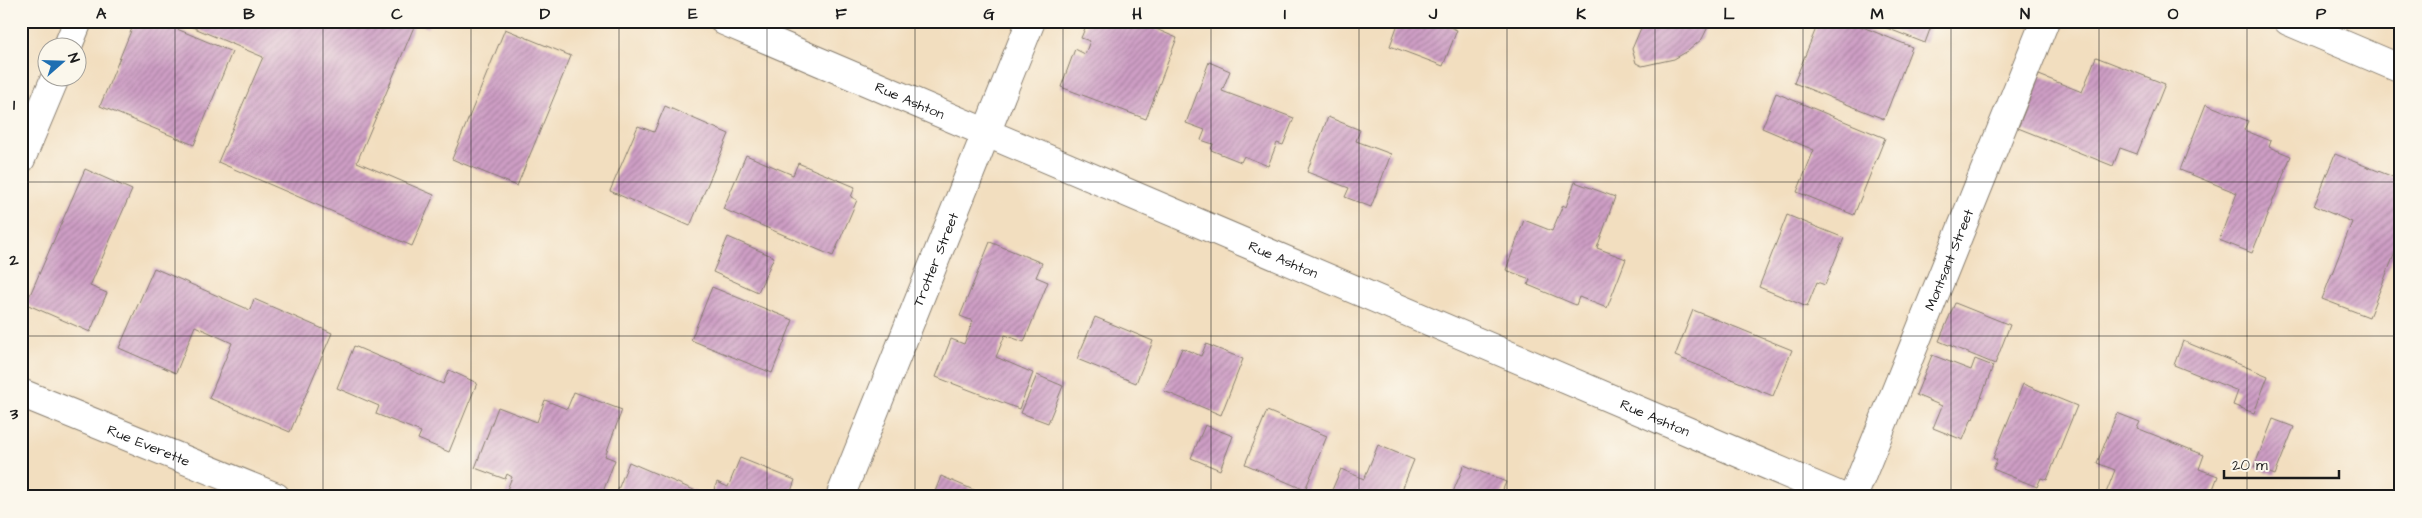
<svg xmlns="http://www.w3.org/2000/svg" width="2422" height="518" viewBox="0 0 2422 518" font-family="'Architects Daughter',sans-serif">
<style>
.building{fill:url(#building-hatch)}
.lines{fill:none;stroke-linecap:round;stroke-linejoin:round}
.minor-casing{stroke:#877d6e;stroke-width:30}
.minor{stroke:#fff;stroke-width:28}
.grid{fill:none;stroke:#1c1c1c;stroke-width:1;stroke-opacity:0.55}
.labels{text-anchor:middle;stroke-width:4;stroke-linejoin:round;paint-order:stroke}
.street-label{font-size:14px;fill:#1c1c1c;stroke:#fbf7ec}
.neatline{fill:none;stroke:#1c1c1c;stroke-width:2}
.grid-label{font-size:16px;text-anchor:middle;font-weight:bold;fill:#1c1c1c}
</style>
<defs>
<pattern id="building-hatch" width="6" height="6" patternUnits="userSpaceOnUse" patternTransform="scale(1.25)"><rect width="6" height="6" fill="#ce9ec5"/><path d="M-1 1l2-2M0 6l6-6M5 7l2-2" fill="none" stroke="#a6809f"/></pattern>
</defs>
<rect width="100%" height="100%" fill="#fbf7ec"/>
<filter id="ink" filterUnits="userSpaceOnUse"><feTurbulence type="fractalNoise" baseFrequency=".02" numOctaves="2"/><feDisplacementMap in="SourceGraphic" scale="10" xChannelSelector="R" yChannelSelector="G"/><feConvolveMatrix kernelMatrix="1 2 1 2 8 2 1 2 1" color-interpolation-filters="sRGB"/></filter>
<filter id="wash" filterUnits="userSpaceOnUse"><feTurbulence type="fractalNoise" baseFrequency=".0096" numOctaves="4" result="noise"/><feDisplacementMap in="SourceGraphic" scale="20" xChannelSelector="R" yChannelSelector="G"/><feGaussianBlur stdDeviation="1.12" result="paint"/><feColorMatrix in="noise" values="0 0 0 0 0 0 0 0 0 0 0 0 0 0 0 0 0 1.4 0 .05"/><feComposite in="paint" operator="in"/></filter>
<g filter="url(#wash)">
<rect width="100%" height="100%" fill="#f2debf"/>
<g id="blocks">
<path class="building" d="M135,21H158L232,52L194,145L100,106Z
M178,21H431L428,28L416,22L357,162L434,195L412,246L218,162L263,57Z
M1088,21H1145L1157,26L1156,29L1177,38L1146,119L1061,87L1075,49L1085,54L1090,41L1081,38Z
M1399,21H1434L1457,30L1443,66L1390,46Z
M1644,21H1711L1702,39L1688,51L1674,59L1642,66L1636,63L1632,49Z
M1819,21H1848L1912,47L1884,119L1794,83Z
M1881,21H1933L1925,43L1879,25Z
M505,29L571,56L517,186L452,159Z
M2096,57L2165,84L2137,154L2120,148L2113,166L2018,128L2039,75L2082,92Z
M1209,62L1230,71L1222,91L1294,118L1283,145L1277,143L1268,166L1244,156L1241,162L1211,150L1213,144L1201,140L1205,130L1186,123Z
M1776,93L1885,138L1854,215L1797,192L1814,150L1762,128Z
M2206,104L2248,121L2244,130L2271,141L2269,147L2291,156L2252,253L2219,240L2237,193L2180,170Z
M665,106L729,134L690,226L610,191L638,126L654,132Z
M1328,117L1360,130L1356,141L1391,154L1371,207L1345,197L1349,188L1307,172Z
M2335,154L2401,180V238L2369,317L2322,299L2352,222L2314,206Z
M746,155L793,175L798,163L855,187L851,197L857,200L833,256L723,209Z
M85,169L132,190L90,286L107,293L90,332L26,304Z
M1575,182L1615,197L1597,248L1626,259L1607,308L1579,297L1576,305L1528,285L1530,279L1506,270L1524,220L1552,231L1563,205L1566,207Z
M1787,215L1844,238L1825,285L1817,282L1807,307L1759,287Z
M728,237L774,257L758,292L713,272Z
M990,242L1042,263L1036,277L1048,282L1024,342L1005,335L996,357L1033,373L1019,409L936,377L951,339L964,344L973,321L960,316Z
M154,268L250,310L254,299L332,333L290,432L209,398L232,343L195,326L176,373L119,348Z
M712,287L793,320L772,373L691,340Z
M1955,303L2010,325L1995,364L1939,341Z
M1693,310L1792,350L1773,396L1675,356Z
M1095,317L1153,341L1136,383L1077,359Z
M2183,341L2268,376L2254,413L2233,405L2238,391L2174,365Z
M1206,344L1243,359L1221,415L1164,391L1182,348L1201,356Z
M354,346L443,384L449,370L477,383L449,452L418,439L421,432L376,414L379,406L337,388Z
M1932,355L1971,370L1975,359L1993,366L1973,419L1972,418L1963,440L1933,428L1942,406L1916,395Z
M1037,375L1063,386L1048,423L1021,413Z
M2023,384L2077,406L2047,480L2041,478L2037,487L1993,469L1997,460L1993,458Z
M574,392L622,410L605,456L615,460L601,497H504L512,477L507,474L505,479L475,468L498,407L537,422L545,400L567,409Z
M1267,411L1327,436L1305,490L1245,464Z
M2117,413L2140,422L2137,428L2204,455L2199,469L2218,476L2210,497H2116L2106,493L2115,470L2097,463Z
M2273,419L2294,427L2275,475L2254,467Z
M1205,425L1233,436L1220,470L1191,458Z
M1378,445L1414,460L1399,497H1391L1381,493L1379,497H1329L1341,469L1364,479Z
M740,458L795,480L789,497H711L717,482L728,487Z
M629,462L703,494L702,497H615Z
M1464,465L1506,482L1500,497H1451Z
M941,476L990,497H933Z"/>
</g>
</g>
<g filter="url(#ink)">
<use href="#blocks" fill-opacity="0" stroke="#877d6e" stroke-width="1"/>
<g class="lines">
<defs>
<g id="minor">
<path id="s1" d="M724,21L1842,497"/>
<path d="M2288,21L2401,69"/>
<path d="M67,48L78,21"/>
<path d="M21,159L55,78"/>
<path id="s2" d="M21,393L276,497"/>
<path id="s3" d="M840,497L1031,21"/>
<path id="s4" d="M1853,497L2045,21"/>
</g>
</defs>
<use href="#minor" class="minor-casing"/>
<use href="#minor" class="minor"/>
</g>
</g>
<path class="grid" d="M175,21V497M323,21V497M471,21V497M619,21V497M767,21V497M915,21V497M1063,21V497M1211,21V497M1359,21V497M1507,21V497M1655,21V497M1803,21V497M1951,21V497M2099,21V497M2247,21V497M21,182H2401M21,336H2401"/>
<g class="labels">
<g class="street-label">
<text dy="5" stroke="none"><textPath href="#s1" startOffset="202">Rue Ashton</textPath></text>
<text dy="5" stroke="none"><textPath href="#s3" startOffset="256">Trotter Street</textPath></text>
<text dy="5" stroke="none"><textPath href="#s4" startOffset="256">Montsant Street</textPath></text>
<text dy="5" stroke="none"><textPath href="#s1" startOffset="608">Rue Ashton</textPath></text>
<text dy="5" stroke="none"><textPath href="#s1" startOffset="1012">Rue Ashton</textPath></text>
<text dy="5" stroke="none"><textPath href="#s2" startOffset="138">Rue Everette</textPath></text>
</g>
</g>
<rect width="2422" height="518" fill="none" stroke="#fbf7ec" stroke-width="55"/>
<g transform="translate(62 62) rotate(70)"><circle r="24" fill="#fbf7ec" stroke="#a29f99"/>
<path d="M0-4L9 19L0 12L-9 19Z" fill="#1f6fb2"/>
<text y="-8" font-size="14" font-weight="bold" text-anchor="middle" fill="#1c1c1c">N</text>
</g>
<path d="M2224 470v8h115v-8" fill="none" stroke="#1c1c1c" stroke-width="2.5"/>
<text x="2232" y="470" font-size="15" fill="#1c1c1c" stroke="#fbf7ec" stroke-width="4" paint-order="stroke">20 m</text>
<rect x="28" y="28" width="2366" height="462" class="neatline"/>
<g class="grid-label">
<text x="101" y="19">A</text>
<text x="249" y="19">B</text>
<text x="397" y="19">C</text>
<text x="545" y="19">D</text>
<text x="693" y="19">E</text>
<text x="841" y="19">F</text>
<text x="989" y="19">G</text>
<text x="1137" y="19">H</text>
<text x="1285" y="19">I</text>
<text x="1433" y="19">J</text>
<text x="1581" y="19">K</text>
<text x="1729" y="19">L</text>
<text x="1877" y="19">M</text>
<text x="2025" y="19">N</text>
<text x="2173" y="19">O</text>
<text x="2321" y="19">P</text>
<text x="14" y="110">1</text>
<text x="14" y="265">2</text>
<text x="14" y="419">3</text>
</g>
</svg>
